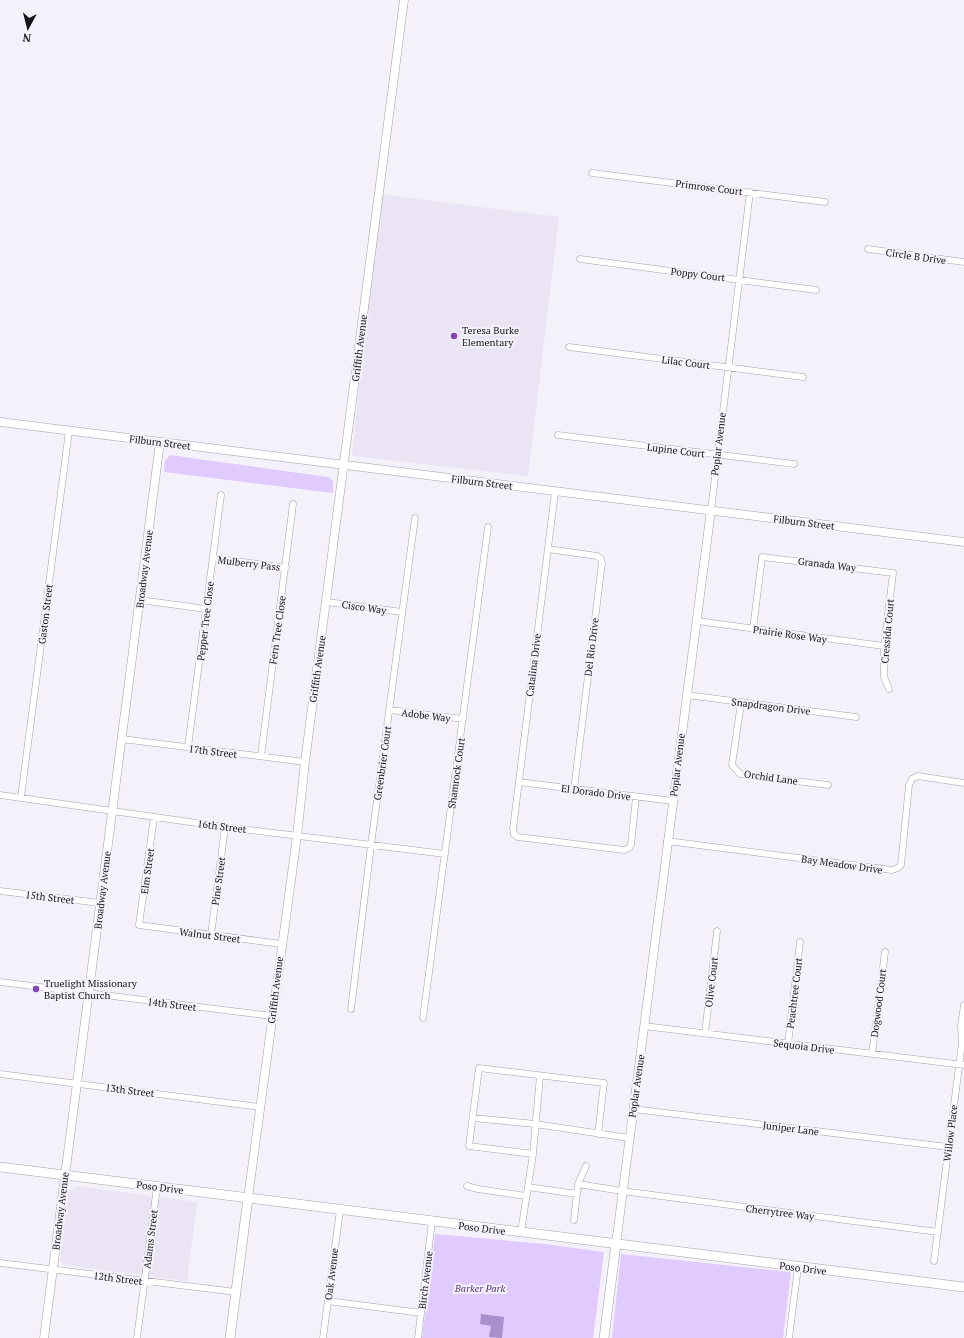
<svg xmlns="http://www.w3.org/2000/svg" width="964" height="1338" viewBox="0 0 964 1338" font-family="'PT Serif',serif">
<style>
.built{fill:#eae4f4}
.green{fill:#e1cbfe}
.water{fill:#aa90ca}
.lines{fill:none;stroke-linecap:round;stroke-linejoin:round}
.minor-casing{stroke:#a29fa7;stroke-width:7}
.tertiary-casing{stroke:#a29fa7;stroke-width:9}
.secondary-casing{stroke:#a29fa7;stroke-width:10}
.minor{stroke:#fff;stroke-width:6}
.tertiary{stroke:#fff;stroke-width:8}
.secondary{stroke:#fff;stroke-width:9}
.poi-dot{fill:#8245bb;stroke:#f5f1fa;stroke-width:1.5}
.labels{text-anchor:middle;stroke-width:4;stroke-linejoin:round;paint-order:stroke}
.street-label{font-size:10px;fill:#161518;stroke:#f5f1fa}
.poi-label{font-size:10px;fill:#161518;stroke:#f5f1fa;text-anchor:start}
.park-label{font-size:10px;font-style:italic;fill:#5a377e;stroke:#f5f1fa}
</style>
<rect width="100%" height="100%" fill="#f5f1fa"/>
<path class="built" d="M378,194L559,217L528,476L352,456Z
M77,1186L197,1202L187,1281L63,1265L60,1260L69,1190Z"/>
<path class="green" d="M170,455L328,477L333,481V493L164,472L165,461Z
M435,1234L545,1244L604,1252L593,1338H422Z
M621,1254L791,1272L783,1338H612Z"/>
<path class="water" d="M481,1314L504,1317L502,1338L489,1337L491,1326L480,1324Z"/>
<g class="lines">
<defs>
<path id="minor" d="M592,173L825,202
M868,249L964,262
M580,259L816,290
M569,347L803,377
M558,435L794,464
M555,492L513,829L514,834L518,837L624,850L629,848L631,845L636,797
M711,510L750,192
M548,549L597,556L601,559L602,563L574,789
M213,558L286,568
M140,600L206,609
M327,602L402,612
M697,621L884,646
M753,629L762,557L893,573L884,646V677L889,689
M687,695L856,717
M741,703L732,765L740,774L828,785
M390,710L463,719
M122,739L305,762
M188,747L221,495
M261,756L293,504
M519,782L673,801
M0,795L225,827L445,854
M21,797L69,431
M154,817L139,925L281,944
M667,841L892,870L898,868L901,865L909,785L912,779L918,776L964,783
M0,891L100,903
M211,935L225,827
M0,982L272,1016
M351,1009L371,845L415,518
M423,1018L488,527
M644,1026L964,1065
M705,1033L717,931
M788,1044L800,942
M872,1054L885,952
M0,1074L260,1107
M633,1109L948,1147
M473,1118L535,1124L629,1138
M533,1154L469,1146L479,1068L604,1083L598,1134
M578,1184L622,1191L938,1232
M467,1186L478,1189L526,1196
M528,1187L577,1194
M574,1220L578,1184L586,1166
M521,1232L533,1154L540,1076
M934,1261L962,1043L961,1026L964,1005
M0,1263L236,1292
M328,1301L421,1313
M137,1338L157,1187
M323,1338L340,1210
M418,1338L432,1221
M789,1338L798,1267"/>
<path id="tertiary" d="M0,422L964,542
M248,1198L297,836L305,762L404,0
M616,1244L711,510
M44,1338L160,442"/>
<path id="secondary" d="M0,1167L964,1287
M230,1338L248,1198
M604,1338L616,1244"/>
</defs>
<use href="#minor" class="minor-casing"/>
<use href="#tertiary" class="tertiary-casing"/>
<use href="#secondary" class="secondary-casing"/>
<use href="#minor" class="minor"/>
<use href="#tertiary" class="tertiary"/>
<use href="#secondary" class="secondary"/>
</g>
<g class="poi-dot">
<circle cx="454" cy="336" r="4"/>
<circle cx="36" cy="989" r="4"/>
</g>
<g class="labels">
<g class="street-label">
<text transform="translate(709 187) rotate(7)" y="4">Primrose Court</text>
<text transform="translate(916 256) rotate(8)" y="4">Circle B Drive</text>
<text transform="translate(698 274) rotate(7)" y="4">Poppy Court</text>
<text transform="translate(359 348) rotate(-83)" y="4">Griffith Avenue</text>
<text transform="translate(686 362) rotate(7)" y="4">Lilac Court</text>
<text transform="translate(160 442) rotate(7)" y="4">Filburn Street</text>
<text transform="translate(718 444) rotate(-83)" y="4">Poplar Avenue</text>
<text transform="translate(676 450) rotate(7)" y="4">Lupine Court</text>
<text transform="translate(482 482) rotate(7)" y="4">Filburn Street</text>
<text transform="translate(804 522) rotate(7)" y="4">Filburn Street</text>
<text transform="translate(249 563) rotate(7)" y="4">Mulberry Pass</text>
<text transform="translate(827 564) rotate(7)" y="4">Granada Way</text>
<text transform="translate(144 569) rotate(-83)" y="4">Broadway Avenue</text>
<text transform="translate(364 607) rotate(8)" y="4">Cisco Way</text>
<text transform="translate(45 614) rotate(-83)" y="4">Gaston Street</text>
<text transform="translate(205 621) rotate(-83)" y="4">Pepper Tree Close</text>
<text transform="translate(277 630) rotate(-82)" y="4">Fern Tree Close</text>
<text transform="translate(887 631) rotate(-85)" y="4">Cressida Court</text>
<text transform="translate(790 634) rotate(8)" y="4">Prairie Rose Way</text>
<text transform="translate(591 647) rotate(-83)" y="4">Del Rio Drive</text>
<text transform="translate(533 665) rotate(-83)" y="4">Catalina Drive</text>
<text transform="translate(317 669) rotate(-82)" y="4">Griffith Avenue</text>
<text transform="translate(771 706) rotate(7)" y="4">Snapdragon Drive</text>
<text transform="translate(426 715) rotate(7)" y="4">Adobe Way</text>
<text transform="translate(213 751) rotate(7)" y="4">17th Street</text>
<text transform="translate(382 763) rotate(-82)" y="4">Greenbrier Court</text>
<text transform="translate(677 765) rotate(-83)" y="4">Poplar Avenue</text>
<text transform="translate(456 773) rotate(-82)" y="4">Shamrock Court</text>
<text transform="translate(771 777) rotate(8)" y="4">Orchid Lane</text>
<text transform="translate(596 792) rotate(7)" y="4">El Dorado Drive</text>
<text transform="translate(222 826) rotate(7)" y="4">16th Street</text>
<text transform="translate(842 864) rotate(8)" y="4">Bay Meadow Drive</text>
<text transform="translate(147 871) rotate(-82)" y="4">Elm Street</text>
<text transform="translate(218 881) rotate(-82)" y="4">Pine Street</text>
<text transform="translate(102 890) rotate(-83)" y="4">Broadway Avenue</text>
<text transform="translate(50 897) rotate(7)" y="4">15th Street</text>
<text transform="translate(210 935) rotate(7)" y="4">Walnut Street</text>
<text transform="translate(711 982) rotate(-83)" y="4">Olive Court</text>
<text transform="translate(275 990) rotate(-83)" y="4">Griffith Avenue</text>
<text transform="translate(794 993) rotate(-83)" y="4">Peachtree Court</text>
<text transform="translate(878 1003) rotate(-83)" y="4">Dogwood Court</text>
<text transform="translate(172 1004) rotate(7)" y="4">14th Street</text>
<text transform="translate(804 1046) rotate(7)" y="4">Sequoia Drive</text>
<text transform="translate(636 1086) rotate(-82)" y="4">Poplar Avenue</text>
<text transform="translate(130 1090) rotate(7)" y="4">13th Street</text>
<text transform="translate(791 1128) rotate(7)" y="4">Juniper Lane</text>
<text transform="translate(950 1133) rotate(-83)" y="4">Willow Place</text>
<text transform="translate(160 1187) rotate(7)" y="4">Poso Drive</text>
<text transform="translate(60 1211) rotate(-83)" y="4">Broadway Avenue</text>
<text transform="translate(780 1212) rotate(7)" y="4">Cherrytree Way</text>
<text transform="translate(482 1228) rotate(7)" y="4">Poso Drive</text>
<text transform="translate(150 1239) rotate(-83)" y="4">Adams Street</text>
<text transform="translate(803 1268) rotate(7)" y="4">Poso Drive</text>
<text transform="translate(331 1274) rotate(-83)" y="4">Oak Avenue</text>
<text transform="translate(118 1278) rotate(7)" y="4">12th Street</text>
<text transform="translate(425 1280) rotate(-83)" y="4">Birch Avenue</text>
</g>
<g class="poi-label">
<text x="462" y="334">Teresa Burke<tspan x="462" dy="12">Elementary</tspan></text>
<text x="44" y="987">Truelight Missionary<tspan x="44" dy="12">Baptist Church</tspan></text>
</g>
<g class="park-label">
<text x="480" y="1292">Barker Park</text>
</g>
</g>
<g transform="translate(28 28) rotate(187)" stroke="#f5f1fa" stroke-width="3" paint-order="stroke">
<path d="M0-3L7 15L0 10L-7 15Z" fill="#161518"/>
<text y="-6" font-size="11" font-weight="bold" text-anchor="middle" fill="#161518">N</text>
</g>
</svg>
